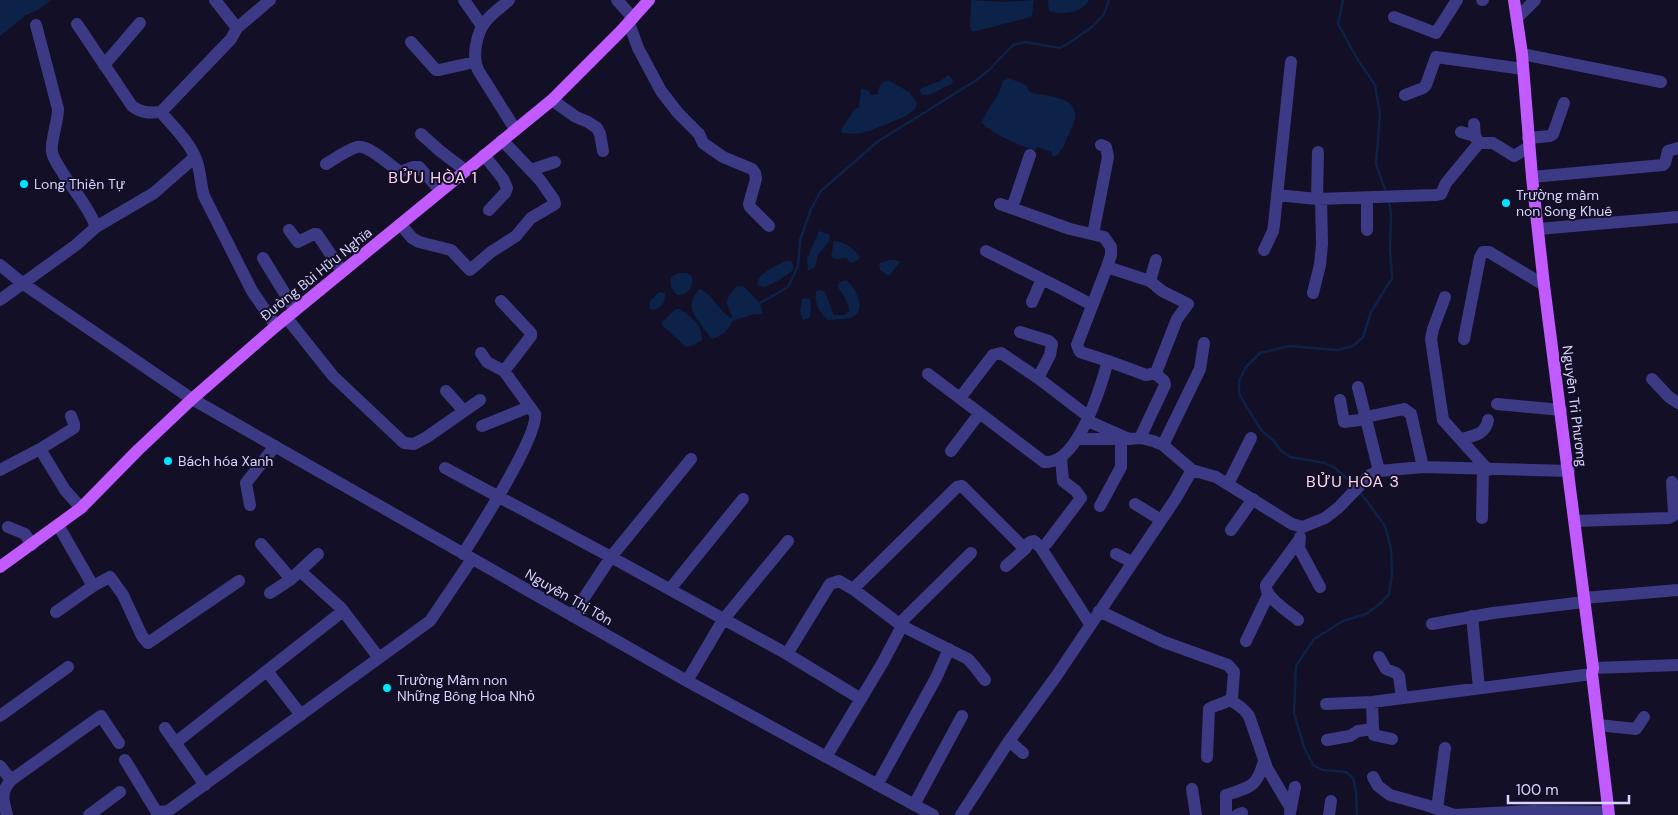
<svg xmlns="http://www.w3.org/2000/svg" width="1678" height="815" viewBox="0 0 1678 815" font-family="'DM Sans',sans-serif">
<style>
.water{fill:#0c2248}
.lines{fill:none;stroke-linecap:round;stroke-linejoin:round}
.stream{stroke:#0c2248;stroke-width:2.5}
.minor{stroke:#3d3a85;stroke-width:12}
.major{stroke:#c25bff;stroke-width:12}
.poi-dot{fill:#00e5ff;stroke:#130f26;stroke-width:2}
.labels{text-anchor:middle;stroke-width:4;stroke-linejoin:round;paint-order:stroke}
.poi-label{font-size:14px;fill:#d9d4ff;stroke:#130f26;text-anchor:start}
.street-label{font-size:14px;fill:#d9d4ff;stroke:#130f26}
.quarter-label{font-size:16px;letter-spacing:1px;fill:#ffd6f0;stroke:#130f26}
</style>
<rect width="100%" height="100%" fill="#130f26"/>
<path class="water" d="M0,0H52L38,10L26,15L0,36Z
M971,0L1004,2L1034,0L1032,16L1027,18L972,32L970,26Z
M1048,0H1089C1082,14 1062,15 1049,11Z
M946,75L950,76L953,81L952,84C940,88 934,96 922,95L919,90C928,84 937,84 946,77Z
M1009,78L1026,85L1029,91L1032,93C1060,98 1088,99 1069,134C1065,142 1062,152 1055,157L1051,155L1052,152L1037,147L1036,150C1025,149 987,131 981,122L983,119L999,92L1003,81Z
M888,80L909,92L917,103L915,109L906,116L872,130L857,134L842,133L841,130L854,110L859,107L861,88L869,91L871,95L878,94C879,86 880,83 888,80Z
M819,231L829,234L830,240L818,255L815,267L808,271L807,258Z
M834,241C843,240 856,250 860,257L858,260L851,263L846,258L836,259L831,257Z
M890,260H896L900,262L889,276L880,270L879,263Z
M785,261H791L793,265V270L781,279L765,287L757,285C758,272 775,267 785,261Z
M678,273H687L692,276C694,286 688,296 677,295C671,289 669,285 671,277Z
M846,280C855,287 868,310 852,317C845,320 836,319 828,320C819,312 814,303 816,291L820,290L825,292L834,315H844L849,311C848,300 842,294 837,286L840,282Z
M737,286H743L760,303L763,314H755L732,321C730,330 720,337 712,339C707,334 703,328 699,322C689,308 689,303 699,289C711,292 719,311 731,318L732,316L726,302L730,294Z
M659,292L665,293C665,302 663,306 655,310L649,309L650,301Z
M807,298L810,299L811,304L810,318L803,320L800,311L802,299Z
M676,309H680C691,317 703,325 702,340L694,345L686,347L663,326L662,322Z"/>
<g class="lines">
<path class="stream" d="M1343,0L1338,24L1358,60L1375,85L1380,114L1376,164L1386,192
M760,303L788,287L798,266L800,240L811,209L821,191L877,142L975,81L989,70L1013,45L1025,42L1060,48L1069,43L1093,26L1104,14L1109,0
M1355,486L1335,468L1325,463L1290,457L1281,451L1273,440L1261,430L1239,394V381L1246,367L1260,353L1289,346L1337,350L1353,346L1363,337L1371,312L1392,278L1390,249L1391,212L1388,199
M1357,815L1356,792L1353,778L1346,772L1323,770L1313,765L1304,747L1294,713L1296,666L1314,639L1343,621L1366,614L1381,603L1389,594L1392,574L1391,549L1385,526L1360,492"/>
<path class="minor" d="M215,0L237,28
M270,0L237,28L231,39L161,112C172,126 189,141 196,159C201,171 200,184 204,196L252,291L276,326
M464,0L482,26
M509,0C502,7 492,13 486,21C476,33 472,57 478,70L515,129
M617,0L633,18
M1482,0H1483
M1394,17L1436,33L1457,0
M1517,18L1535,0
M629,23L638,48L661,91L678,113L699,134L703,143L723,157L752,169L755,173L756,179L749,204L750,207L769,226
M77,24L132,106C141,113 149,113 161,112
M411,42L436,70H439L475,62
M1522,54L1661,82
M104,65L140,23
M1405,95L1423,88L1426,85L1436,57L1523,69
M552,100L576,117L588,122L597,128L600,134L603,151
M1474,124L1475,136L1479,143
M1461,132L1475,136
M421,134L440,151L465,170
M1528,138L1550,136L1553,134L1564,103
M484,155L503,179L507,188L505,193L489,210
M326,164C336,158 347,150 357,147C368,144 392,167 400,172L413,167H419L440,190
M531,170L555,162
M1532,177L1663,165L1665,163L1668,151L1678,148
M1277,195L1317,199L1435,195L1441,194L1446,183L1479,143H1493L1514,156L1529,147
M1317,199L1318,152
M1012,208L1030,155
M401,225L412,238L419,242L451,250L470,270L491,252L516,236L531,218L555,204L554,200L540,180L502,140
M96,227L154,193L195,157
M1538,229L1678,217
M289,230L298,242L314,234H317L342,271
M1367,230V198
M1093,234L1108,157L1106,147L1101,145
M1264,250L1273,231L1274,225L1291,62
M986,251L1062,289L1092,305
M263,258L295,310
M0,265L22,283L192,399L687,681L933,815
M1107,267L1150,281L1162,291L1188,304L1177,319L1157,370V375L1164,381L1165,385L1140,438
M1150,281L1156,260
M1313,293L1320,265L1322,244L1321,199
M1445,297L1433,329L1431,339L1443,420L1488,470
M0,300L76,245L96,227C88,205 72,189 61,170C57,164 53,158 52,152C50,143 58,122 58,109L36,25
M1032,302L1042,279
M286,317L333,376L404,443L414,444L427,437L480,400
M1020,332L1049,341L1052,344L1050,355L1038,378
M1464,339L1480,257L1483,252H1489L1544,285
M481,353L487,362L504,371
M1108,361L1146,375L1157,373
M928,374L1044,462C1078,466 1101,386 1108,361L1080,352L1077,345L1107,267L1111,255V247L1104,237L1070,229L1000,204
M1652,379L1669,397L1678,403
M1358,387L1379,471
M446,391L464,411
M960,398L993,355L1001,353L1038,378L1089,417
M1340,400L1344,422L1367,419
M1497,404L1561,410
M1366,417L1404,409L1411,414L1423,467
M1088,421L1129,439L1140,438L1153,441L1163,445L1192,470L1216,477L1292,524L1303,527L1325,518L1338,508L1370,475L1379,471L1423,467L1569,471
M482,426L529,407
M1077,439H1124
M1461,439C1474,436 1486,434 1488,420
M1163,445L1200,369L1204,343
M40,449L74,428V424L71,416
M951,451L979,414
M445,468L611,557L787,654L861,699
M0,470L40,449L65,490L81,508
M1228,484L1251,438
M1135,504L1161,520
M250,505L246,483L275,446
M1100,506L1121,467V439
M1482,518L1483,470
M1575,521L1669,518L1673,516L1674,513L1672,482
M58,525L93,586
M8,527L25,534L32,545
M1231,530L1253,499
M1300,537L1299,548L1320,587
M261,544L291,579
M1041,548L1047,543L1081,498L1076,491L1063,481L1061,458
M463,554C477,532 539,435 535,414L504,371L531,336V333L501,301
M1116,554L1132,562
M1006,566L1025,549
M300,571L341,608L379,658
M670,589L743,499
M853,589L957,487L962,486L1025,549L1030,542L1034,541L1041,548L1090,624
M270,593L290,580L318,554
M1584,598L1678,590
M1099,611L1164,642L1228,665L1234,672L1232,698C1226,704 1216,704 1209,709L1207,757
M56,612L93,586L110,577L123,595L142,636L148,643L239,581
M572,616L611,557L691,459
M1472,616L1479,688
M1298,620C1289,612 1264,597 1266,585L1299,540
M899,624L971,553
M1432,624L1493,613L1584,602
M1246,641L1268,595
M787,654L830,584L839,581L853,589L902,626L968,659L975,667L985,680
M1379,657L1386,669L1396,673L1399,676L1402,698
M1593,668L1678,665
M267,671L301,715
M687,681L723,620L788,541
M1229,700C1237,704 1244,708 1249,716L1267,768L1290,807
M1326,704L1372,702L1592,674
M0,716L68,667
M1598,725L1636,729L1644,717
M165,728L205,785
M1373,729L1374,735L1392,739
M1327,740L1350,736L1358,731L1373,729L1372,702
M1009,741L1023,753
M175,743L343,611
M826,757L883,662L902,626
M125,760L156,811L161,812L168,811L430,621L472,559
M0,766L11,780
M1373,777L1378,786L1390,795L1426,805L1454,815L1533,811L1608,812
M877,785L936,678L949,649
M1192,789L1196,815
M914,805L962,716
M1437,809L1445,748
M1290,813L1295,787
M7,815C3,799 0,793 11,780L101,716L119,743
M89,815L120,792
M961,815L1009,741L1057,675L1176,498L1192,470
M1226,815V795C1251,787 1257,787 1264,761
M1237,815L1242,813
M1329,815L1331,801"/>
<path class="major" d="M1514,0L1522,54L1532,177L1544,285L1593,668L1592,674L1609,815
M0,567L81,508L138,450L192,399L276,326L552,100L621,31L649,0"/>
</g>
<g class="poi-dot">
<circle cx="24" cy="184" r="5"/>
<circle cx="1506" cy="203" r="5"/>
<circle cx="168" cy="461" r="5"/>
<circle cx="387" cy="688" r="5"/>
</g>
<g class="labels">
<g class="poi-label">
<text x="34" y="189">Long Thiền Tự</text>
<text x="1516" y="200">Trường mầm<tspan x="1516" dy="16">non Song Khuê</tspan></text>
<text x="178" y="466">Bách hóa Xanh</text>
<text x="397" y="685">Trường Mầm non<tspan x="397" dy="16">Những Bông Hoa Nhỏ</tspan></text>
</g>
<g class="street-label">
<text transform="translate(316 274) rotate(-39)" y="5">Đường Bùi Hữu Nghĩa</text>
<text transform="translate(1575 406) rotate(83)" y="5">Nguyễn Tri Phương</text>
<text transform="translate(569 597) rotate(30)" y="5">Nguyễn Thị Tồn</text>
</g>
<g class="quarter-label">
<text x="433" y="183">BỬU HÒA 1</text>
<text x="1353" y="487">BỬU HÒA 3</text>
</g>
</g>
<path d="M1508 795v8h121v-8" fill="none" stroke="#d9d4ff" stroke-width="2.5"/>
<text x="1516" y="795" font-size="15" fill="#d9d4ff" stroke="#130f26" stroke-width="4" paint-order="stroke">100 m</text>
</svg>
